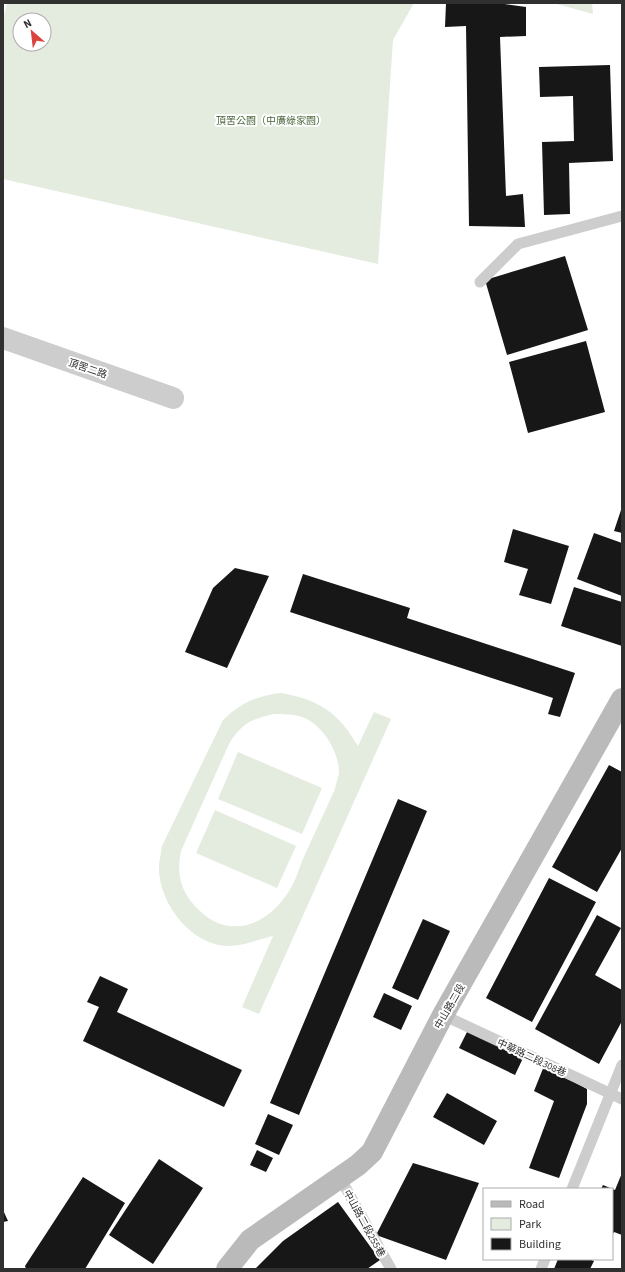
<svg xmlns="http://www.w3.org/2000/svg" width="625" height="1272" viewBox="0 0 625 1272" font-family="'Source Sans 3','Noto Sans TC',sans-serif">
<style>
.green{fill:#e4ecdf;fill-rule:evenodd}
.building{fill:#171717}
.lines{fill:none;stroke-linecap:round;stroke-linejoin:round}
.service{stroke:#cdcdcd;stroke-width:11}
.minor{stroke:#cdcdcd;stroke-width:22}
.secondary{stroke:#bababa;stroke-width:22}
.labels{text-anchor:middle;stroke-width:4;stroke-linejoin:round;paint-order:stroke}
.park-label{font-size:10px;fill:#4f6940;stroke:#fff}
.street-label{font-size:10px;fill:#303030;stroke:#fff}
</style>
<rect width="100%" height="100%" fill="#fff"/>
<path class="green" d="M7,3H414L393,40L378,264L3,179V19ZM20,20H44V44H20Z
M553,3H592L593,14Z
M282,693C319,700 338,712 358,746L374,712L391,719L259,1014L242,1007L273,936C259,939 244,946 228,946C190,945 157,901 159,864C160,858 161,852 162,846L223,720C240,703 258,695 282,693ZM274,714C283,714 293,714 302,717C322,724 338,750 339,771C339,776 336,783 335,789C324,813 313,837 302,861C298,872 294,885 287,894C266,926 229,939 200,911C181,894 176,875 181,851L229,744C241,724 251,719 274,714Z
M238,752L322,788L302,834L218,799Z
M215,810L296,846L277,888L196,853Z"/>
<path class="building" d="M446,3H497L526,7V36L500,37L506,196L523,194L525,227L469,226L466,26L445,27Z
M610,65L613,161L569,163L570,214L544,215L542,142L574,141L573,96L540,97L539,67Z
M565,256L588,330L507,355L485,280Z
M586,341L605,412L528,433L509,362Z
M622,507V533L614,531Z
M513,529L569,546L551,604L519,595L528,569L504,562Z
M594,533L622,543V596L577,579Z
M235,568L269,576L227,668L185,652L213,588Z
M303,574L410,608L407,618L575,673L560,717L548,714L553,698L290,612Z
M574,587L622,602V646L561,626Z
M609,765L622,772V848L597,892L552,867Z
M398,799L427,811L299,1115L270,1103Z
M549,878L596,902L532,1022L486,998Z
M597,915L621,928L595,975L622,990V1021L599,1064L535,1029Z
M423,919L450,931L418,1000L392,988Z
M100,976L128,989L117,1012L242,1070L224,1107L83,1041L99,1007L87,1002Z
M384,993L412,1006L401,1030L373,1017Z
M468,1030L524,1056L515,1075L459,1048Z
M544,1066L587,1089V1104L559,1178L529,1168L554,1101L534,1091Z
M447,1093L497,1121L484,1145L433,1117Z
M268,1114L293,1125L279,1155L255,1144Z
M257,1150L273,1158L266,1172L250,1165Z
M159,1159L203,1188L153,1264L109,1235Z
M413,1163L479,1183L446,1260L376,1235Z
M622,1173V1235L614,1232L612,1236V1189H601L603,1185L615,1190Z
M83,1177L125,1203L85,1269H26L25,1266Z
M338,1202L380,1260L367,1269H255L283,1241Z
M3,1210L8,1221L3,1222Z
M558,1259H589L594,1261L590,1269H554Z"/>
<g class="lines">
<path class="service" d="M480,282L518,244L622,216
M443,1015L622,1099
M339,1176L391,1269
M572,1189L622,1065
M541,1269L545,1259"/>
<path class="minor" d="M3,338L173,398"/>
<path class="secondary" d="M227,1269L250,1240L358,1165L372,1152L443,1015L622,699"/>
</g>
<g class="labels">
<g class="park-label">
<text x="271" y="124">頂罟公園（中廣綠家園）</text>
</g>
<g class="street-label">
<text transform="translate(88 368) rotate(19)" y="4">頂罟二路</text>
<text transform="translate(449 1006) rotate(-60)" y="4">中山路二段</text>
<text transform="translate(532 1057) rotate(25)" y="4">中華路二段308巷</text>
<text transform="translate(365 1223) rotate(61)" y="4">中山路二段255巷</text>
</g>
</g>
<rect width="625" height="1272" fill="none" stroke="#303030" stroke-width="8"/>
<rect x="483" y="1188" width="130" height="72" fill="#ffffff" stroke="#acacac"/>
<rect x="491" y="1201" width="20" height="6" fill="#bababa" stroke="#acacac"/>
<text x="519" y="1208" font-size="12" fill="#303030">Road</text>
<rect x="491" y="1218" width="20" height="12" fill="#e4ecdf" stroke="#acacac"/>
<text x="519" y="1228" font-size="12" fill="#303030">Park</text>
<rect x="491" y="1238" width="20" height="12" fill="#171717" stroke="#acacac"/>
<text x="519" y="1248" font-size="12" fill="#303030">Building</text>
<g transform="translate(32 32) rotate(332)"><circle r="19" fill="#ffffff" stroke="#acacac"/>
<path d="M0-3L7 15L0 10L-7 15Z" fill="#db433e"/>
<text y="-6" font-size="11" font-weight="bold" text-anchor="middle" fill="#303030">N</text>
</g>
</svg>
